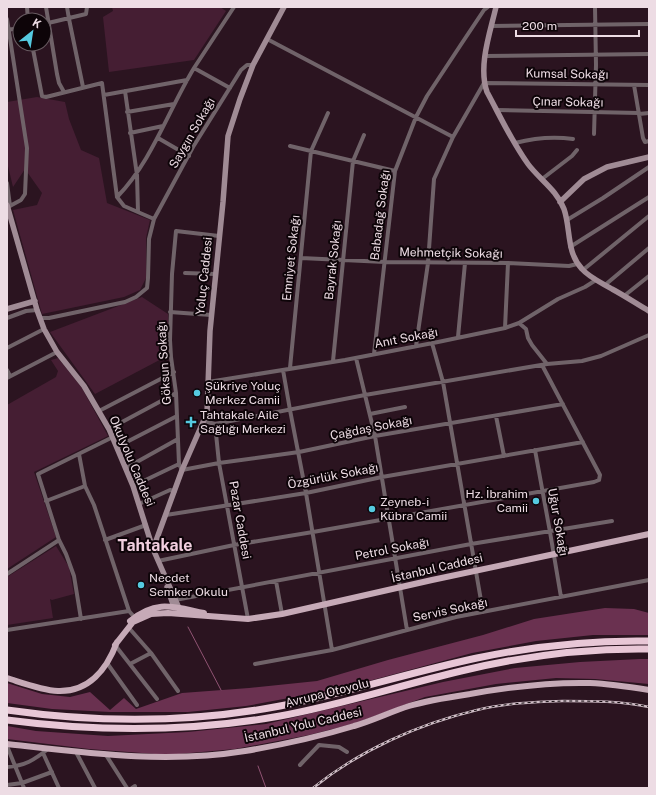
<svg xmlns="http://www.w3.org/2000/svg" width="656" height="795" viewBox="0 0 656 795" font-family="'Public Sans',sans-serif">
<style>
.green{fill:#451e33}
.forest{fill:#6a3150}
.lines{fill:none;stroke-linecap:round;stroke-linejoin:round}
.stream{stroke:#905373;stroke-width:1}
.street{stroke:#706369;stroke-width:4}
.secondary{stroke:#a08b95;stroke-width:5.5}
.primary{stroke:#c6aab7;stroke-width:6}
.highway{stroke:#e8c7d6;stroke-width:7}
.rail-casing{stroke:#cebcc5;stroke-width:2.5}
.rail{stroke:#0d0408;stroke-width:1;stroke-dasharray:3;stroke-linecap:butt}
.poi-dot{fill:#55cae0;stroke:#0d0408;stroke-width:1.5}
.labels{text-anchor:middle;stroke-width:4;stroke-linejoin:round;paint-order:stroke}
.street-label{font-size:12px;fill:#eddce4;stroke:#0d0408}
.poi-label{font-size:12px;fill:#eddce4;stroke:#0d0408;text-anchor:start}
.district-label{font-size:16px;font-weight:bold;fill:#f1cfdf;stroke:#0d0408}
</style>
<rect width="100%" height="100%" fill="#2b1420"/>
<path class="green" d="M112,7H220L226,11L194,60L109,72L103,17L113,11Z
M37,97L65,102L69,119L81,150L99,158L107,203L150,220L146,238V278L140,290L124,297L42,314L13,210L37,205L42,193L25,169L13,187L7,162V102Z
M142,297L168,314L169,355L95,394L50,332Z
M58,358L82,388L108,436L34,472L56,537L7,569V405L56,377L58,371L51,360Z
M56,546L69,567L74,594L52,600L50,599L53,618L7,625V577Z"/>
<path class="forest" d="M605,608L634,609L649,613V635H593L536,641L472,653L343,688L246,706L188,712H110L52,709L7,703V683L42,694L70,697L90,692L110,710L124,698L136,709L182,693L249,688L317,681L388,660L483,635L534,619Z
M640,659H649V684L595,679L556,678L496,684L425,697L356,723L309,735L235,749L168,755L89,749L7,739V726L36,731L108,736L188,732L266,724L443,682L515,668L580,662Z"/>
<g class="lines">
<path class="stream" d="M188,627L221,690
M258,766L266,788"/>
<path class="street" d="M27,7L28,20
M46,7L57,74L59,83L64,92
M67,7L69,19L83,87
M7,19L27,148L25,194L21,200L8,207
M44,24L86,14L87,7
M491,26L649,24
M7,30L20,28
M267,39L453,137
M32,44L42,96L46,97L102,83L117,197L124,206L154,219
M485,56L649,54
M194,68L234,7
M634,85L643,138L645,142L649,141
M125,91L137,175L138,212
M104,95L187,80
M497,110L639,113
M127,112L174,104
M639,114L649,113
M130,133L163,126
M594,134L596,65L595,7
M158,138L189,156
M515,143C534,138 553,136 573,139
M290,146L395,171
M542,179L572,156L577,150
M7,183L10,206
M117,197C152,161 168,111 194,68L230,88
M567,220L603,198L649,167
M219,236L176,231L172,274L170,340L171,357L176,393L179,464L182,470L219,463L299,452L375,436L563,404
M570,247L649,197
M301,258L385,262L508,263L569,266L577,264
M583,270L649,216
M185,273L215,274
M605,285L649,248
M624,296L649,276
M170,312L211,315
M7,318L26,311L37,310
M40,318H49L125,302L136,297L147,288L148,278L149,239L154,219L193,147L241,70L247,65H253
M519,323L526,329L528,338L532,345L547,364
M505,328L508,263
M458,337L465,263
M432,343L443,382L483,612
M416,346L428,263L434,179L453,137L484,83L649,85
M7,348L44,329
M374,354L395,171L416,117L427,96L460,46L484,10L488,7
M356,358L375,436L407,630
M333,361L353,161L364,135
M290,368L311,151L328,113
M7,370L10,376
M283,370L290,410L306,493L332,650
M7,378L57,352
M208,382L345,360L438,342L505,328L519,323L558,299L585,287L596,280
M99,411L174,372
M370,414L405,407
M496,416L504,456
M204,421L215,424L365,395L547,364L582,361L601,356L649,335
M215,424L219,463L248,619
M109,429L176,393
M117,447L177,416
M535,450L550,532L561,597
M79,454L85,486L94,505L129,611L136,619
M126,468L178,439
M133,486L179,464
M46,501L85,486
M139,504L170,490L175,491
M166,515L306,493L382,477L583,442
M105,540L146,525
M158,561L234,545L313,532L594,482L599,480L600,475L542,365
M7,574L59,540
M276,581L282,614
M175,600L471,544L612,521
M81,619L74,576L66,554L59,540L38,474L113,437
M129,628L151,653L178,691
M7,630L129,611
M115,645L157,699
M107,663L137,705
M130,664L151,653
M255,664L332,650L456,617L649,580
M319,745L339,747L347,752
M7,746L24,788
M76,752L95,788
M43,753L59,788
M106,755L127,788
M300,765L319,745
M7,767C25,766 34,760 48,749
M7,785L22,783L52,772
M132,788L135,786"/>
<path class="secondary" d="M496,7C490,33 478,66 487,92C500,116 512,142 528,164C539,179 557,190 564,209C571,229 566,252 582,269C590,278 602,283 612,289C625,296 637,304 649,311
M560,202L584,179L607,167L649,157
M7,205L37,310L44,329L57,352L84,386L109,429L133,486L153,549L179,608
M7,309L35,301
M153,549L182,470L207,413L210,331L223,202L228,136L240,99L253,65L284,7
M167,587L174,607"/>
<path class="primary" d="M130,621C157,599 174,607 204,613
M115,645L133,622L151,614L168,613L248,619L282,614L432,580L649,534
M7,678C23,683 41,690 58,691C89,692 107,669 117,642
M7,744C87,753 165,764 245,751C281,745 318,737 354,726C372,721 390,712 409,706C429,700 450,697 470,694C509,687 550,682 590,683C610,684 630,687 649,690"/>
<path class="highway" d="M7,710C98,723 190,723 280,706C347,693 411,672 477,658C534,646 591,640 649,641
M7,720C98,732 190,732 280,716C341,705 401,685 461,671C523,656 586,648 649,649"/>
<defs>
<path id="rail" d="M313,788C360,750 419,724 477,710C505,703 536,702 564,701C592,701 622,701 649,707"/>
</defs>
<use href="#rail" class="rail-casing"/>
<use href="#rail" class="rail"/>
</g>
<g class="poi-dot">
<circle cx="197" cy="393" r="4"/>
<path d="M189 416h4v4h4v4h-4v4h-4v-4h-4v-4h4z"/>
<circle cx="536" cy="501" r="4"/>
<circle cx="372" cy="509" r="4"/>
<circle cx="141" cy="585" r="4"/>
</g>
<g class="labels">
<g class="street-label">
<text transform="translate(567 74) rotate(1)" y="4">Kumsal Sokağı</text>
<text transform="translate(568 102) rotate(1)" y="4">Çınar Sokağı</text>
<text transform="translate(192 133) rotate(-60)" y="4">Saygın Sokağı</text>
<text transform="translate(380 215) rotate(-83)" y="4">Babadağ Sokağı</text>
<text transform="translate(451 253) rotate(1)" y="4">Mehmetçik Sokağı</text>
<text transform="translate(291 258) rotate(-84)" y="4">Emniyet Sokağı</text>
<text transform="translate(333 260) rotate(-84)" y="4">Bayrak Sokağı</text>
<text transform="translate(204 276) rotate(-84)" y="4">Yoluç Caddesi</text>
<text transform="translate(406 338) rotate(-11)" y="4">Anıt Sokağı</text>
<text transform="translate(164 363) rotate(-94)" y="4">Göksun Sokağı</text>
<text transform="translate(371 428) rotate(-11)" y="4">Çağdaş Sokağı</text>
<text transform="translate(132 461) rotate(67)" y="4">Okulyolu Caddesi</text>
<text transform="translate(333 476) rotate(-11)" y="4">Özgürlük Sokağı</text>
<text transform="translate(240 520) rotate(80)" y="4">Pazar Caddesi</text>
<text transform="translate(558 522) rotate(80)" y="4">Uğur Sokağı</text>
<text transform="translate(392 549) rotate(-11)" y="4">Petrol Sokağı</text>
<text transform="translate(437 568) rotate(-13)" y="4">İstanbul Caddesi</text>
<text transform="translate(450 610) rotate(-12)" y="4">Servis Sokağı</text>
<text transform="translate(327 693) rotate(-14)" y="4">Avrupa Otoyolu</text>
<text transform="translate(303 725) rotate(-13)" y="4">İstanbul Yolu Caddesi</text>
</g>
<g class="poi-label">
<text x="205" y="390">Şükriye Yoluç<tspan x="205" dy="14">Merkez Camii</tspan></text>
<text x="200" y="419">Tahtakale Aile<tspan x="200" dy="14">Sağlığı Merkezi</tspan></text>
<text x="528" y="498" text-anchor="end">Hz. İbrahim<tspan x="528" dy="14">Camii</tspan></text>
<text x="380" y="506">Zeyneb-i<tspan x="380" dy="14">Kübra Camii</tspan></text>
<text x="149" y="582">Necdet<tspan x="149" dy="14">Semker Okulu</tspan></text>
</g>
<g class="district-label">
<text x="155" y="551">Tahtakale</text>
</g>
</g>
<rect width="656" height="795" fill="none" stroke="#eddce4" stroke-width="16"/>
<g transform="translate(32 32) rotate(30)"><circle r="19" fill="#0d0408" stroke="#675a60"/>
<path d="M0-3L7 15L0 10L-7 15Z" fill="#55cae0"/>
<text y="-6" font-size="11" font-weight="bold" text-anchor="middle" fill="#eddce4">K</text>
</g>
<path d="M516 30v6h123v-6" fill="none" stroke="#eddce4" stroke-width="2"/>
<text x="522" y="30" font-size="12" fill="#eddce4" stroke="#0d0408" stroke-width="3" paint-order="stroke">200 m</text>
</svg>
